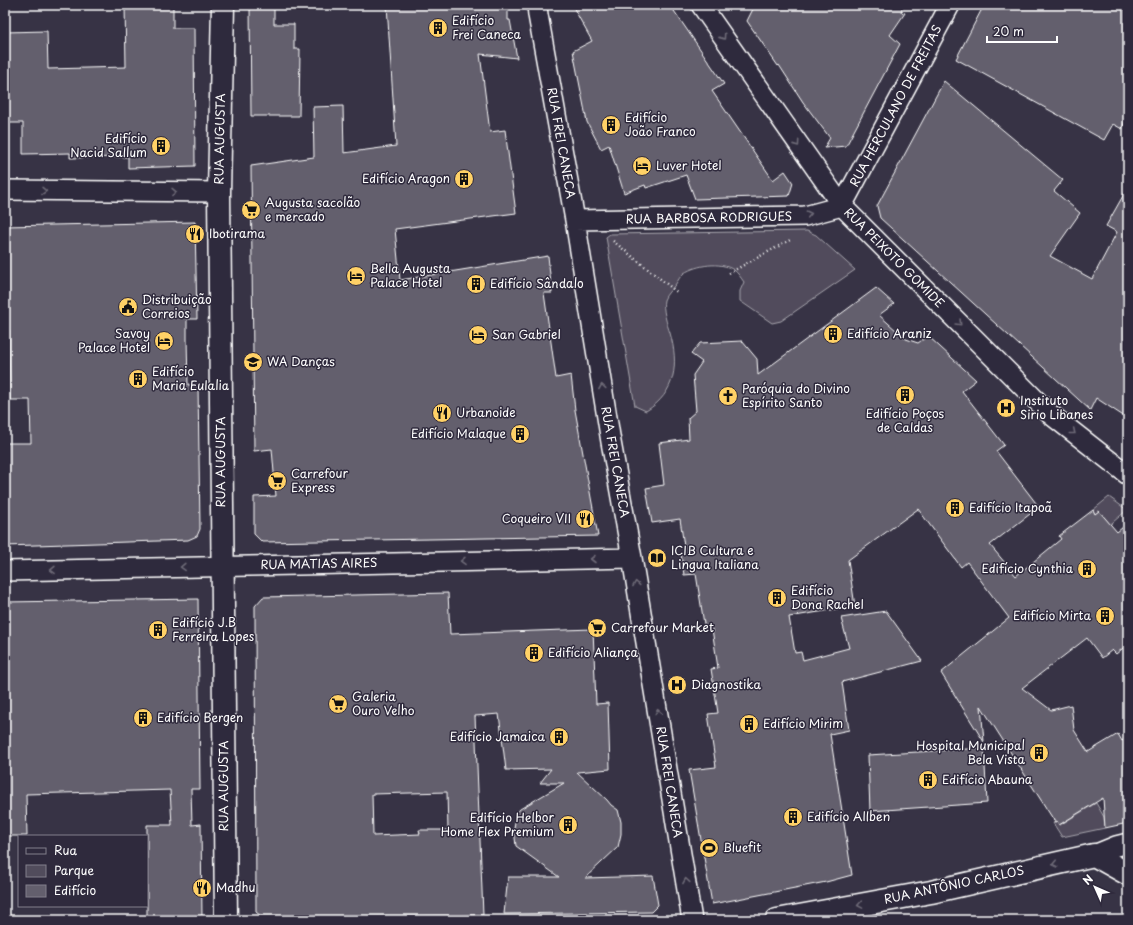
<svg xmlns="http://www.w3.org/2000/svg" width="1133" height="925" viewBox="0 0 1133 925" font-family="'Playpen Sans',sans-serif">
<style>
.green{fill:#514c5c;stroke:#a8a6ae}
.building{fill:#635f6d;stroke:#fff;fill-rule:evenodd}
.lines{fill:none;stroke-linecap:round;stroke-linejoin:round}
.street-casing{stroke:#fff;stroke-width:22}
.secondary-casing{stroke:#fff;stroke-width:25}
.path{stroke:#fff;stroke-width:2.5;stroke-dasharray:1 3;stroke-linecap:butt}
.street{stroke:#2f2a3d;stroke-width:19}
.secondary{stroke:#2f2a3d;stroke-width:22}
.oneway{stroke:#6d6a77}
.labels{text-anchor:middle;stroke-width:3;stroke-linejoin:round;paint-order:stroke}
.poi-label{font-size:12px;fill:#fff;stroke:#2f2a3d;text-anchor:start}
.street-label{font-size:12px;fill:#fff;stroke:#2f2a3d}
</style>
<rect width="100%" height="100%" fill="#373345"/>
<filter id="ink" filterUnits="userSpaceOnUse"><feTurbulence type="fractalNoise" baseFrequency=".025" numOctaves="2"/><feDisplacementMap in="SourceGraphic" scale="8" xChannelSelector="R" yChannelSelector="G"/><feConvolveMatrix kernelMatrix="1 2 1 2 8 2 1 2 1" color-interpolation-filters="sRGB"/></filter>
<g filter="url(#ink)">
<path class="green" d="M807,231L816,235L855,270L781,321L772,323L740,301V291L744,282C741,278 738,273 734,270C720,261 697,265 684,273C680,276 678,281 675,285C671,290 666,294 664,300C662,308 667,325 670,333C679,364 676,393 646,411L635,406L606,237L610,234Z
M1109,497L1127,510L1105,529L1108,522L1099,511L1095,514L1093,510Z
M1096,803L1104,817L1105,828L1062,837L1053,823L1057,821L1060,825Z"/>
<path class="building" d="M125,5H173V28H194L195,166L128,168V157L70,158V153L23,154V123H5V32L47,31L48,69L126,67Z
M250,5H274V24H294V49H300L299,116H251Z
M387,5H508V20H510L517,58L480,54L490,132L505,130L516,213L395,229L400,280L548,256L552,293H544L556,378L571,375L575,410L598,536L262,542L254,534V497L276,496L272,449L254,451L251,166L314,157L313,107L343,106L344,153L396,146Z
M572,5H670L724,84L712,91L773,180L785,171L793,183L789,196L695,199L686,175L646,188L645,185L624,193L609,145L601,149L587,122L573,51L592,41Z
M755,5H903L901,12L905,13L890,35L900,44L846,146L824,148L830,138L803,102L779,65L778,66L747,21Z
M984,5H1128V112L1122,129L1113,124L1104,140L956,59Z
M944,81L1063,180L1054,191L1080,213L1050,256L1092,279L1117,232L1106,226L1128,187V419L1096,398L1090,410L880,218L877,206Z
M195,222L197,319H187V339L188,385H198L200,529L197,536L188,540L5,546V443H31L30,400H10L9,330L5,331V226Z
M876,288L894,304L879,315L906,339L918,343L928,336L976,380L962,391L1004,445L996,451L1039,507L990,545L1016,576L1061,539L1059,536L1093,510L1095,514L1099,511L1117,532L1128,523V644L1116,654L1112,650L1102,658L1087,638L1022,688L1051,710L1071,705L1074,730L1088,752L1118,734L1122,741L1128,737V823L1105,828L1103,798L1059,825L1057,821L1055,822L981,706L984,742L941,673L1009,618L967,562L961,567L918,509L848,560L855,606L789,617L795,653L801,652L803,660L849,648L841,618L886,611L922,661L842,682L849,730L830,734L852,875L826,882L712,904L689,770L716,767L708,714L718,713L711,669L718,668L712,629L705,630L696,574L684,575L681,554L685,553L680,519L652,523L646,488L664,485L659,443L689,439L688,418L696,411L693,375L702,362L691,354L700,343L742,341L757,359L758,375Z
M448,593L450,634L593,629L596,704L608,703L610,769L577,772L607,800L611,805L618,810L621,822V834L618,847L585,878L653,876L658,905L651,912L504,914L508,877H559L516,846L514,829L516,814L520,809L564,783H540L551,769L506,770L499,714L475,716L483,915L266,920L256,912L255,606L263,597ZM447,792L448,830H419L420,834L373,836L372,794Z
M198,599L200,789H191L192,825L201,824L202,920H147V825H172L170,790L26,794L27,836H5V602Z
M984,748L987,803L870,811L868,755Z"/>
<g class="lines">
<defs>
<path id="street" d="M537,5L538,15L575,220L611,442L632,558L692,920
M701,5L842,206L1050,414L1128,475
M5,190L219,192
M575,220L805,216L842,206L950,5
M5,571L632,558
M1094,855L1116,846L1128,843"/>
<path id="secondary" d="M223,5L219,192L226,920
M777,920L931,892L1094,855L1128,874"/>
</defs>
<use href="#street" class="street-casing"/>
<use href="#secondary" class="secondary-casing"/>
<path class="path" d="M613,241L678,293
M729,273L792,239"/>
<use href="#street" class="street"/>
<use href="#secondary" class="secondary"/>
</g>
<defs><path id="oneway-chevron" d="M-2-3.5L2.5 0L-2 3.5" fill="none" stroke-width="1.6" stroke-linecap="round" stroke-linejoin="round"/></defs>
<g class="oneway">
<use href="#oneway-chevron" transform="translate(723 37) rotate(55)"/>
<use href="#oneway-chevron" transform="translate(797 144) rotate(55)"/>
<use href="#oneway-chevron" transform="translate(44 191) rotate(1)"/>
<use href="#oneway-chevron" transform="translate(174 192) rotate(1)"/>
<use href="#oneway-chevron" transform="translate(809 214) rotate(-12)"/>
<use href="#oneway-chevron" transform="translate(959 323) rotate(45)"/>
<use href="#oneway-chevron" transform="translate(602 387) rotate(-99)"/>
<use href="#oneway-chevron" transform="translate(1073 432) rotate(39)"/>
<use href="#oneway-chevron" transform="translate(593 559) rotate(180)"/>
<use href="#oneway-chevron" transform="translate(463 561) rotate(179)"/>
<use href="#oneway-chevron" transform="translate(183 567) rotate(178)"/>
<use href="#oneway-chevron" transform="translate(53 570) rotate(179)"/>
<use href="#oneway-chevron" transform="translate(636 584) rotate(-99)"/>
<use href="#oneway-chevron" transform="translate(658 712) rotate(-99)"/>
<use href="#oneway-chevron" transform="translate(1055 864) rotate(167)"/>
<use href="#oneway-chevron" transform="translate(686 881) rotate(-99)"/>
<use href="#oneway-chevron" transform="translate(860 905) rotate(170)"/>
</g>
</g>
<defs>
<symbol id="building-disc" viewBox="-11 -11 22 22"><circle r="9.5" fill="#ffd166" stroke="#2f2a3d"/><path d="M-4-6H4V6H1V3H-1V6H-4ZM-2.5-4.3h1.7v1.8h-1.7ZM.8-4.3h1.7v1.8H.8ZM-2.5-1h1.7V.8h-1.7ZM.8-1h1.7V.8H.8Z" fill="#111"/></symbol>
<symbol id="hotel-disc" viewBox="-11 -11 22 22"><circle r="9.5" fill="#ffd166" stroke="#2f2a3d"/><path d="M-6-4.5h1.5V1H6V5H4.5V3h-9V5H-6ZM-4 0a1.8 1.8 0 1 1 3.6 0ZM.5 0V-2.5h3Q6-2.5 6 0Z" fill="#111"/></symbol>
<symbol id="supermarket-disc" viewBox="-11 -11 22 22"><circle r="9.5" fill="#ffd166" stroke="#2f2a3d"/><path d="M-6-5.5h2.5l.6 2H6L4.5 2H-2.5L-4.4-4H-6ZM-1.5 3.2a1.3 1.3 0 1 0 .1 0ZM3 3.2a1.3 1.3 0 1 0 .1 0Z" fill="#111"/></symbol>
<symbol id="restaurant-disc" viewBox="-11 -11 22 22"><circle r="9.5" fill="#ffd166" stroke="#2f2a3d"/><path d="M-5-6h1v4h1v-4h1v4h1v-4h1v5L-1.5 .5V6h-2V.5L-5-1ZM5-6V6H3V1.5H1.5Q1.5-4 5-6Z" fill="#111"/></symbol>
<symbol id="civic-disc" viewBox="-11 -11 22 22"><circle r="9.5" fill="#ffd166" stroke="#2f2a3d"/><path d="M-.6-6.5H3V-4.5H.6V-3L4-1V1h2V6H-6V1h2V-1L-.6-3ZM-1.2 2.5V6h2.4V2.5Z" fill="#111"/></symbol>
<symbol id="school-disc" viewBox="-11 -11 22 22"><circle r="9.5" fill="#ffd166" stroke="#2f2a3d"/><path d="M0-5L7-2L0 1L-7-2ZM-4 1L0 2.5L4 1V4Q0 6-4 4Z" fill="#111"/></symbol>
<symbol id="church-disc" viewBox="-11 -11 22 22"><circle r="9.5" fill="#ffd166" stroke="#2f2a3d"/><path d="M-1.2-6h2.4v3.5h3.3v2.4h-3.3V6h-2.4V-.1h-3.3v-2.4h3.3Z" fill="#111"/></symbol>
<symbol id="hospital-disc" viewBox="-11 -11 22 22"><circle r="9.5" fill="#ffd166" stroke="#2f2a3d"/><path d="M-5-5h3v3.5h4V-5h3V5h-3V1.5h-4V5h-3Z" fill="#111"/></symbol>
<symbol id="library-disc" viewBox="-11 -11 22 22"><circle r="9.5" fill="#ffd166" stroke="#2f2a3d"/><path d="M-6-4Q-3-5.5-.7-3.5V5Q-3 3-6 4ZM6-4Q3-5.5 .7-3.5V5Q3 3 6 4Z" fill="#111"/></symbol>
<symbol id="stadium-disc" viewBox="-11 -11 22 22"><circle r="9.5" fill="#ffd166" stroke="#2f2a3d"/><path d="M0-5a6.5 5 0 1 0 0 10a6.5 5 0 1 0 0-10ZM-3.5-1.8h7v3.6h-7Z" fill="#111"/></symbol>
</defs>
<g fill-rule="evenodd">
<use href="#building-disc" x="427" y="17" width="22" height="22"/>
<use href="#building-disc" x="600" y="114" width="22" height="22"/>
<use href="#building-disc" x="150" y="135" width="22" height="22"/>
<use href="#hotel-disc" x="631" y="155" width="22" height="22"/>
<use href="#building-disc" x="453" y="168" width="22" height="22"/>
<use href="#supermarket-disc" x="240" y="199" width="22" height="22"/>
<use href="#restaurant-disc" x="184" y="223" width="22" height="22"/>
<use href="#hotel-disc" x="345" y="265" width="22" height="22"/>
<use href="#building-disc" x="465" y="273" width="22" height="22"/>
<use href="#civic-disc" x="117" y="296" width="22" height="22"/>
<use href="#building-disc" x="822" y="323" width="22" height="22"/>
<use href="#hotel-disc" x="467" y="324" width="22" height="22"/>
<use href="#hotel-disc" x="153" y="330" width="22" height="22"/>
<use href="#school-disc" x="242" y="351" width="22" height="22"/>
<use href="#building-disc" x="127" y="368" width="22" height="22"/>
<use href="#building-disc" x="894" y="384" width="22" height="22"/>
<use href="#church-disc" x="717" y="385" width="22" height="22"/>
<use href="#hospital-disc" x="995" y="397" width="22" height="22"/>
<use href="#restaurant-disc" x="431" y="402" width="22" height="22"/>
<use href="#building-disc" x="509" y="423" width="22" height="22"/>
<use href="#supermarket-disc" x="266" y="470" width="22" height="22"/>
<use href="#building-disc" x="944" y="497" width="22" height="22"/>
<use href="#restaurant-disc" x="574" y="508" width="22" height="22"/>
<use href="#library-disc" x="646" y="547" width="22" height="22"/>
<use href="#building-disc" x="1076" y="558" width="22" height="22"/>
<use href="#building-disc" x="766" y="587" width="22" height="22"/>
<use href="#building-disc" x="1094" y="605" width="22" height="22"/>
<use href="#supermarket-disc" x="586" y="617" width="22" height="22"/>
<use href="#building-disc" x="147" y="619" width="22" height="22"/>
<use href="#building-disc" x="523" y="642" width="22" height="22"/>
<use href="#hospital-disc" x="666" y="674" width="22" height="22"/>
<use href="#supermarket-disc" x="327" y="693" width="22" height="22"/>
<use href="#building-disc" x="132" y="707" width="22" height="22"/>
<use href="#building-disc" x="738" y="713" width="22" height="22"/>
<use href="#building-disc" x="548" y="726" width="22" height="22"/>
<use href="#building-disc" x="1028" y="742" width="22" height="22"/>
<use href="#building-disc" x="917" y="769" width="22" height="22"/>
<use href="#building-disc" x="782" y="806" width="22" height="22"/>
<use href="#building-disc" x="557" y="814" width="22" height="22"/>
<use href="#stadium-disc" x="698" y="837" width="22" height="22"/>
<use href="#restaurant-disc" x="191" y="877" width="22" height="22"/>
</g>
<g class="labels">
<g class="poi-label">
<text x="452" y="25">Edifício<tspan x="452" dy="14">Frei Caneca</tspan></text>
<text x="625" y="122">Edifício<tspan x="625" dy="14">João Franco</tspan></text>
<text x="147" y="143" text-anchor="end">Edifício<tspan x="147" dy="14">Nacid Sallum</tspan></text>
<text x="656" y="170">Luver Hotel</text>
<text x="450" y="183" text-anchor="end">Edifício Aragon</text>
<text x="265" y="207">Augusta sacolão<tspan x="265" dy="14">e mercado</tspan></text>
<text x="209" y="238">Ibotirama</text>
<text x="370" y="273">Bella Augusta<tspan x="370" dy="14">Palace Hotel</tspan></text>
<text x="490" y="288">Edifício Sândalo</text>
<text x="142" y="304">Distribuição<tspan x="142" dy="14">Correios</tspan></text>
<text x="150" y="338" text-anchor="end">Savoy<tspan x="150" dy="14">Palace Hotel</tspan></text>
<text x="847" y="338">Edifício Araniz</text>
<text x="492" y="339">San Gabriel</text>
<text x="267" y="366">WA Danças</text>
<text x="152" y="376">Edifício<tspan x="152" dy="14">Maria Eulalia</tspan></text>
<text x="742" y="393">Paróquia do Divino<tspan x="742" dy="14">Espírito Santo</tspan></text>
<text x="1020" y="405">Instituto<tspan x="1020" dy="14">Sirio Libanes</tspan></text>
<text x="456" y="417">Urbanoide</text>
<text x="905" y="418" text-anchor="middle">Edifício Poços<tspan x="905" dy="14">de Caldas</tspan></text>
<text x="506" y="438" text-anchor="end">Edifício Malaque</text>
<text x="291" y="478">Carrefour<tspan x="291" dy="14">Express</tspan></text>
<text x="969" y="512">Edifício Itapoã</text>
<text x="571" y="523" text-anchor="end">Coqueiro VII</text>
<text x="671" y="555">ICIB Cultura e<tspan x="671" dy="14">Lingua Italiana</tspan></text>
<text x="1073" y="573" text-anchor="end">Edifício Cynthia</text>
<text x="791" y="595">Edifício<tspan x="791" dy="14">Dona Rachel</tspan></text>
<text x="1091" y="620" text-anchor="end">Edifício Mirta</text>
<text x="172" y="627">Edifício J.B<tspan x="172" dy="14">Ferreira Lopes</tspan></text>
<text x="611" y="632">Carrefour Market</text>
<text x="548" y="657">Edifício Aliança</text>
<text x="691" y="689">Diagnostika</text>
<text x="352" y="701">Galeria<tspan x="352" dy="14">Ouro Velho</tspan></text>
<text x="157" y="722">Edifício Bergen</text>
<text x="763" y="728">Edifício Mirim</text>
<text x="545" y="741" text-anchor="end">Edifício Jamaica</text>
<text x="1025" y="750" text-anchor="end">Hospital Municipal<tspan x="1025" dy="14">Bela Vista</tspan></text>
<text x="942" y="784">Edifício Abauna</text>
<text x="807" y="821">Edifício Allben</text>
<text x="554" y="822" text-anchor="end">Edifício Helbor<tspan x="554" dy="14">Home Flex Premium</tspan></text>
<text x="723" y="852">Bluefit</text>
<text x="216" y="892">Madhu</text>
</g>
<g class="street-label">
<text transform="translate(896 106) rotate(-62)" y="4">RUA HERCULANO DE FREITAS</text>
<text transform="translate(220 139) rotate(-89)" y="4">RUA AUGUSTA</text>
<text transform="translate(561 143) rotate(80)" y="4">RUA FREI CANECA</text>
<text transform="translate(709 218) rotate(-1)" y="4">RUA BARBOSA RODRIGUES</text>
<text transform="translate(894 258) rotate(45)" y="4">RUA PEIXOTO GOMIDE</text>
<text transform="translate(221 462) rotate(-90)" y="4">RUA AUGUSTA</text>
<text transform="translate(615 462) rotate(80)" y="4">RUA FREI CANECA</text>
<text transform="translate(319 564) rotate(-1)" y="4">RUA MATIAS AIRES</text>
<text transform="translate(669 782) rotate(81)" y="4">RUA FREI CANECA</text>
<text transform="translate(224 786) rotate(-90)" y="4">RUA AUGUSTA</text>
<text transform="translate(954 885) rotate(-12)" y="4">RUA ANTÔNIO CARLOS</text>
</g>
</g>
<rect width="1133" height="925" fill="none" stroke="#2f2a3d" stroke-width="20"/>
<rect x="10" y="10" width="1113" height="905" fill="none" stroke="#fff" stroke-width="1.5" filter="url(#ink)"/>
<rect x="18" y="835" width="130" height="72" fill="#2f2a3d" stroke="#827f8b"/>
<rect x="26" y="848" width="20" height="6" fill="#2f2a3d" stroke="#827f8b"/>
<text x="54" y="855" font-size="12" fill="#ffffff">Rua</text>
<rect x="26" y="865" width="20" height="12" fill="#514c5c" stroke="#827f8b"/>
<text x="54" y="875" font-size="12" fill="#ffffff">Parque</text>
<rect x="26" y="885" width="20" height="12" fill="#635f6d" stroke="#827f8b"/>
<text x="54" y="895" font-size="12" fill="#ffffff">Edifício</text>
<g transform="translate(1095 887) rotate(315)" stroke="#2f2a3d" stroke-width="3" paint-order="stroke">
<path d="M0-3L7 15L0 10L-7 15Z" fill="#ffffff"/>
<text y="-6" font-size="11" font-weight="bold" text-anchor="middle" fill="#ffffff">N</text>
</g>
<path d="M987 36v6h70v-6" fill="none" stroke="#ffffff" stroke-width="2"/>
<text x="993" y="36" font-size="12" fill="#ffffff" stroke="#2f2a3d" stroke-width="3" paint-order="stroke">20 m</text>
</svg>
